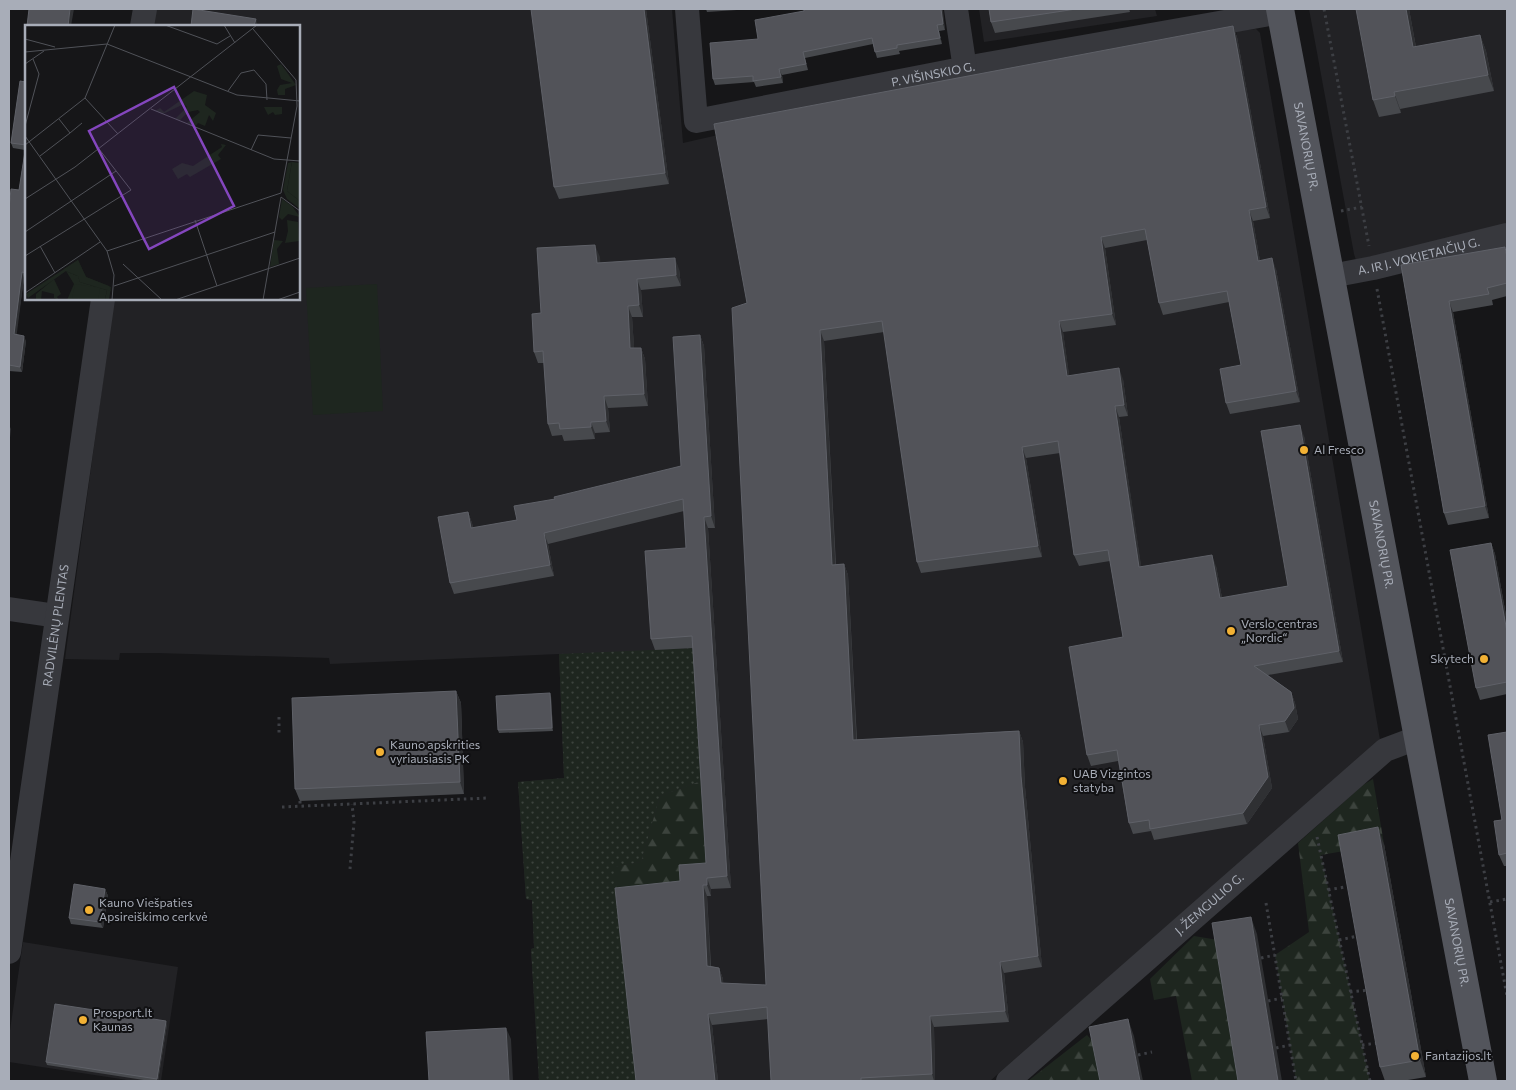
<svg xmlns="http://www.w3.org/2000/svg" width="1516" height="1090" viewBox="0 0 1516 1090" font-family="Commissioner,sans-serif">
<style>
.built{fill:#222225}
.grass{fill:url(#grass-dots)}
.forest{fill:url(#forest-firs)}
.park{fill:#1e261f}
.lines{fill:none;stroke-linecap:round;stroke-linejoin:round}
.path{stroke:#3d3f44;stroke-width:3;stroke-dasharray:2.5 4;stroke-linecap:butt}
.minor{stroke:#37383d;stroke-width:24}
.major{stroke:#53555c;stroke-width:28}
.wall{fill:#47494d}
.shaded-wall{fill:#2f3033}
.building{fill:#525359;stroke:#5f6168}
.poi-dot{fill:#f2b134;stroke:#111113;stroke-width:2}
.labels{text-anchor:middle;stroke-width:4;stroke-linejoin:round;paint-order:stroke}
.street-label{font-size:12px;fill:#a8adb8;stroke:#111113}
.poi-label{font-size:12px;fill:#a8adb8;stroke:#111113;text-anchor:start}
.inset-road{fill:none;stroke:#505258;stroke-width:1}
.view{fill:#8446be;fill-opacity:0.15;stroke:#8446be;stroke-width:2.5}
.inset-edge{fill:none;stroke:#a8adb8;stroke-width:2.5}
</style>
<defs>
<pattern id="grass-dots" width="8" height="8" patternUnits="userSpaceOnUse" patternTransform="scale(1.25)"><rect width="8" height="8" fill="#1e261f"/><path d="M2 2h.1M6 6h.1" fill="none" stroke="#3c433d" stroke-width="1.8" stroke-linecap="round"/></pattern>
<pattern id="forest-firs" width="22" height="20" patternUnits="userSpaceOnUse" patternTransform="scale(1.25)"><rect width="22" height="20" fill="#1e261f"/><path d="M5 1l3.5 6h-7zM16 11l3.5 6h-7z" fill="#3c433d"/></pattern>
</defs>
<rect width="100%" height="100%" fill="#161618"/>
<path class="built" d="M155,9H672L683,143L718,135L1237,38L1236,31L1256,29L1260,33L1380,740L990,1081H539L531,949L534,948L532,900L526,899L518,782L564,778L559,654L330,664L329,658L157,653H120L119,660L65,659L114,299H299V26H153Z
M979,9H1155L1157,16L984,42Z
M1309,9H1507V223L1480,233L1356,260L1354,254Z
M23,942L178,967L161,1081H134L9,1062V1037Z"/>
<path class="grass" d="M696,648L704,780L660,796L641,862L615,867L638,1081H539L531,949L534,948L532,900L526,899L518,782L564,778L559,654Z"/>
<path class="forest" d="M1373,779L1384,844L1321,855L1370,1081H1296L1275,955L1309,932L1298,843L1363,785Z
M704,780L710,874L684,892L619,899L614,867L641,862L660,796Z
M1194,936L1218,940L1241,1081H1192L1176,996L1154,1000L1150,979Z
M1087,1035L1095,1044L1103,1081H1028Z"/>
<path class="park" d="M377,284L383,411L313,415L306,288Z"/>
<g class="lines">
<path class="path" d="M1324,9L1369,246
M1341,211L1362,207
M1377,289L1507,996
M279,717V735
M300,801V806
M282,807L488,798
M1317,837L1370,1081
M350,869L354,822L352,804
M1328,890L1350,886
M1490,902L1507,899
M1266,903L1296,1081
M1339,940L1358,936
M1261,958L1275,955
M1350,992L1369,990
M1268,1001L1282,998
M1362,1045L1378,1043
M1276,1048L1290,1045
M1138,1055L1152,1052"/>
<g class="minor">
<path id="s1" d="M687,9L696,121L982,65L1281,12"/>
<path d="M956,9L965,69"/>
<path d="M142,26L145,9"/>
<path id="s2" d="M1331,276L1373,268L1507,235"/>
<path d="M9,609L57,616"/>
<path id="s3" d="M9,952L103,299"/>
<path id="s4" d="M1008,1081L1385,750L1417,738"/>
</g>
<path class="major" id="s5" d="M1280,9L1483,1081"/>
</g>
<path class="wall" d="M646,9L669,184L559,199L554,187Z
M706,9H737V10L707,12Z
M989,9H1129L1130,12L995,33L991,22Z
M1409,9L1416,47L1480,35L1486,51L1494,91L1400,109L1401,113L1379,117L1373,100Z
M804,11H942L945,30L939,31L942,44L899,51L900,54L877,58L873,44L805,58L808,70L782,75L783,83L756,87L754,82L715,85L713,79L758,39Z
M1233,26L1237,37L1270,218L1253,221L1260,261L1276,269L1300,402L1230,414L1226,403L1241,365L1229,302L1163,315L1159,303L1147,240L1105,248L1116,325L1063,332L1069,376L1123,379L1128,416L1119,417L1141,567L1216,566L1222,598L1288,586L1304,436L1343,662L1268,675L1291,692L1295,703L1298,719L1289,732L1263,736L1272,788L1247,824L1154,840L1151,831L1133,834L1129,823L1118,761L1091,766L1087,755L1123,637L1110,561L1079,566L1074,555L1060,453L1026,458L1042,557L921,573L917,562L884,332L824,341L836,565L844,564L848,575L857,740L1019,731L1023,742L1025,787L1042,967L1004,973L1009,1022L934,1027L935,1081H771L768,1019L712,1025L718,1081H636L680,881L706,863L693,648L655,650L651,639L686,548L684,511L548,544L554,576L454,594L450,583L468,512L472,523L473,528L517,520L555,499L681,466L700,335L704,346L715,528H708L731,888L711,889V896H707L711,966L719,968L723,979V983L766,985L747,303Z
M26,82V278H24L16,334L26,341L22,372L9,371V208L19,190L25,150L13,148L11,143Z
M600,257V263L679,269L681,286L641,290L643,317H632L634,348H641L645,359L648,406L608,408L610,432L595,433V439L564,441L562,435L552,436L548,424L544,363H538L534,352L541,313Z
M1507,257V296L1492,300L1493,305L1453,312L1489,518L1448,525L1444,513L1401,265Z
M1491,543L1495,554L1507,621V694L1480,700L1476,688Z
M456,691L461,703L464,794L300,801L295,789Z
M551,696L553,731L499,733L498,730Z
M1507,732V866H1504L1499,855Z
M1384,844L1426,1077L1402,1081H1385L1380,1067Z
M105,889L108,896L103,928L71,924L69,918Z
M167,1024L158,1081H150L47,1065L46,1062Z"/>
<path class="shaded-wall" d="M70,9H74L71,26H68Z
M644,9H646L669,184L665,173Z
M941,9H943L945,30L943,24Z
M1406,9H1409L1419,64L1413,47Z
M256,19L258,26H254Z
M937,25L939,31L942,44L940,38Z
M1233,26L1237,37L1270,218L1266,207Z
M1480,35L1486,51L1494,91L1488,75Z
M779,69L782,75L783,83L781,77Z
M1394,92L1400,109L1401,113L1395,96Z
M1249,210L1253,221L1262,272L1258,261Z
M1101,237L1105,248L1116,325L1112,314Z
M595,245L600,257L601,274L597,263Z
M675,258L679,269L681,286L676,275Z
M1272,258L1276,269L1300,402L1296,391Z
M22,272L24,278L16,340L14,334Z
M637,279L641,290L643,317L639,305Z
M1449,301L1453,312L1489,518L1485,506Z
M628,306L632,317L635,360L630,348Z
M1059,321L1063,332L1071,387L1067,376Z
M820,330L824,341L836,576L832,565Z
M700,335L704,346L715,528L711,516Z
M24,336L26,341L22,372L20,367Z
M641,348L645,359L648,406L644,394Z
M1119,368L1123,379L1128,416L1124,405Z
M604,396L608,408L610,432L606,421Z
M1115,406L1119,417L1143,578L1139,567Z
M591,422L595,433V439L591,427Z
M9,425L11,429L9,446Z
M1300,425L1304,436L1343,662L1339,651Z
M1022,447L1026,458L1042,557L1038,546Z
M468,512L472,523L475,539L471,528Z
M704,517L708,528L731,888L727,876Z
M544,533L548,544L554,576L550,565Z
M1491,543L1495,554L1507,621V632Z
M1212,555L1216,566L1224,609L1220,598Z
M844,564L848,575L857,751L853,740Z
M456,691L461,703L464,794L460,782Z
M1291,692L1295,703L1298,719L1289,732L1285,721Z
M550,693L551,696L553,731L552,728Z
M1259,725L1263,736L1272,788L1247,824L1243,813Z
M1019,731L1023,742L1025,787L1042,967L1038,956L1021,776Z
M1378,827L1384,844L1426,1077L1420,1060Z
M707,878L711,889V896L707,885Z
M703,885L707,896L711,977L707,966Z
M105,889L108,896L103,928L100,922Z
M1251,917L1257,934L1282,1081H1278Z
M1000,962L1004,973L1009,1022L1005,1011Z
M719,968L723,979L725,994L721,983Z
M708,1014L712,1025L718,1081H715Z
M930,1016L934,1027L935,1081H934L932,1074Z
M1128,1019L1134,1036L1143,1081H1140Z
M166,1021L167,1024L158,1081H157V1079Z
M506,1028L511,1039L513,1081H509Z"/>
<path class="building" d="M29,9H70L68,26H27Z
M193,9L256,19L254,26H191Z
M531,9H644L665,173L554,187Z
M804,9H941L943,24L937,25L940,38L897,45V48L875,52L872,38L803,52L806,64L779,69L781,77L753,81V76L713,79L710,43L758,39L755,20L804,11Z
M989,9H1076L991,22Z
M1356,9H1406L1413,47L1480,35L1488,75L1394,92L1395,96L1373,100Z
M1233,26L1266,207L1249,210L1258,261L1272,258L1296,391L1226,403L1220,369L1241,365L1227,291L1159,303L1145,229L1101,237L1112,314L1059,321L1067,376L1119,368L1124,405L1115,406L1139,567L1212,555L1220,598L1288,586L1261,431L1300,425L1339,651L1254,666L1291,692L1294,708L1285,721L1259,725L1268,777L1243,813L1150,829L1149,820L1129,823L1117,750L1087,755L1069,647L1123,637L1108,550L1074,555L1058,441L1022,447L1038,546L917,562L882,321L820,330L832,565L844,564L853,740L1019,731L1021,776L1038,956L1000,962L1005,1011L930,1016L932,1074L861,1078V1081H771L767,1007L708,1014L715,1081H636L615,888L680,881L679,865L706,863L692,636L651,639L645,551L686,548L683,499L544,533L550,565L450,583L438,517L468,512L471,528L517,520L514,506L555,499L554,497L681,466L673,337L700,335L711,516L704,517L727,876L707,878V885H703L707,966L719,968L721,983L766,985L732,308L747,303L714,124Z
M26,33V46H25Z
M20,81L26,82V273L22,272L14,334L24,336L20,367L9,365V208L11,189L19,190L26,145L11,143Z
M595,245L597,263L675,258L676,275L637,279L639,305L628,306L630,348H641L644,394L604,396L606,421L591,422V427L560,429L559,423L548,424L543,351L534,352L532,314L541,313L537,248Z
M1505,247L1507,257V283L1487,288L1489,294L1449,301L1485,506L1444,513L1401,265Z
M1491,543L1507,632V682L1476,688L1450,550Z
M456,691L460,782L295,789L292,698Z
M550,693L552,728L498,730L496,696Z
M1507,732V853L1499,855L1494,821L1502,820L1488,735Z
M1378,827L1420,1060L1380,1067L1338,835Z
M74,884L105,889L100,922L69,918Z
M1251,917L1278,1081H1238L1212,923Z
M55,1004L166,1021L157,1079L46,1062Z
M1128,1019L1140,1081H1100L1089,1027Z
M506,1028L509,1081H429L426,1032Z"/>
<g class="poi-dot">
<circle cx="1304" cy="450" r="5"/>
<circle cx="1231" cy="631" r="5"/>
<circle cx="1484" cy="659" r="5"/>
<circle cx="380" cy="752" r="5"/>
<circle cx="1063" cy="781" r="5"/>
<circle cx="89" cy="910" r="5"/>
<circle cx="83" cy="1020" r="5"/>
<circle cx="1415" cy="1056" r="5"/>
</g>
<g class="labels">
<g class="street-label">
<text dy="4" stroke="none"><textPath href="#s1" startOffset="354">P. VIŠINSKIO G.</textPath></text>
<text dy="4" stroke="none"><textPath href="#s5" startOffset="140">SAVANORIŲ PR.</textPath></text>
<text dy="4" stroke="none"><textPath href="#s2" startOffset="90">A. IR J. VOKIETAIČIŲ G.</textPath></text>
<text dy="4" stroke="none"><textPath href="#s5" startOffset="545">SAVANORIŲ PR.</textPath></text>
<text dy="4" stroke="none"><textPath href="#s3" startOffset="330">RADVILĖNŲ PLENTAS</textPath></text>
<text dy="4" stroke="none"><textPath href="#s4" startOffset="268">J. ŽEMGULIO G.</textPath></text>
<text dy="4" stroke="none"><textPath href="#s5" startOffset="950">SAVANORIŲ PR.</textPath></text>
</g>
<g class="poi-label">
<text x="1314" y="454">Al Fresco</text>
<text x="1241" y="628">Verslo centras<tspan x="1241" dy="14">„Nordic“</tspan></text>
<text x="1474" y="663" text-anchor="end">Skytech</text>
<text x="390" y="749">Kauno apskrities<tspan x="390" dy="14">vyriausiasis PK</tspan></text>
<text x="1073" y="778">UAB Vizgintos<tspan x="1073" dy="14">statyba</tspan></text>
<text x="99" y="907">Kauno Viešpaties<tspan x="99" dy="14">Apsireiškimo cerkvė</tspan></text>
<text x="93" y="1017">Prosport.lt<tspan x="93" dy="14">Kaunas</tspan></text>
<text x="1425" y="1060">Fantazijos.lt</text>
</g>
</g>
<g transform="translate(25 25)">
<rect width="275" height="275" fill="#161618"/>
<path d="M196,119L201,120L193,130L196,134L165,152L162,149L153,154L147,144L157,138L168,141L197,122ZM267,137L262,166L275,176V184L262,174L258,165L263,138ZM262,195L273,197L274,216L260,218L263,206ZM249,215L258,216L252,224L254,239L245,242ZM41,246L53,251L55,257L82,265L80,275H42L49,259ZM29,254L36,269L32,272L34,275L29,273V269L17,266L16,275H11V269Z" fill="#1e261f"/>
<path d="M256,39L271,60L260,64V70H253L252,65L255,60L267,58L256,54L252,41ZM169,66L182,70L180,80L191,88L188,96L184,90L180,101L173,98L170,102L162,98L175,87L173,85L163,87L155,95L150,94L162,82L159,79L138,89L130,86L135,83L139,87ZM239,82H257V89L250,90L248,87L243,90ZM257,174L267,181L275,192L263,189L257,195L254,192ZM53,235L61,252L86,262L84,275H80L82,265L55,257L53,251L41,246L3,273L1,269Z" fill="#1e261f"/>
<path d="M267,137L275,138V176L262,166Z" fill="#1e261f"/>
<path d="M53,235L61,252L84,261L86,266L55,257L53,251L41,246L39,244ZM50,259L75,263L73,275L47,273Z" fill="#1e261f"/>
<path class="inset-road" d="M140,0L192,19L205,11M199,0L210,18M228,4L271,55L272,81L256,168M0,14L30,22M0,27L82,19L212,70L275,76M0,39L19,26M203,66L216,48L229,45L241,59L242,75M60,73L93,109M126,84L249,134L275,136M0,101L14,49L8,34M45,108L57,98M0,111L82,226L89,250L87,275M0,120L60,73L90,0M226,125L233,110L266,113M15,131L45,108L34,94M256,172L275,186M0,174L50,142L232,0M170,195L192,261M0,207L91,146M15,221L30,248M82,226L256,168M0,231L106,165L74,124M98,239L137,275M89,261L250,207M0,268L75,217M150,275L275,233M238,275L256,172M252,275L275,267"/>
<path class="view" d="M149,62L209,181L124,224L64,106Z"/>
<rect width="275" height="275" class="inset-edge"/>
</g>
<rect width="1516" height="1090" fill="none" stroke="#a8adb8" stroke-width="20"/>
</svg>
